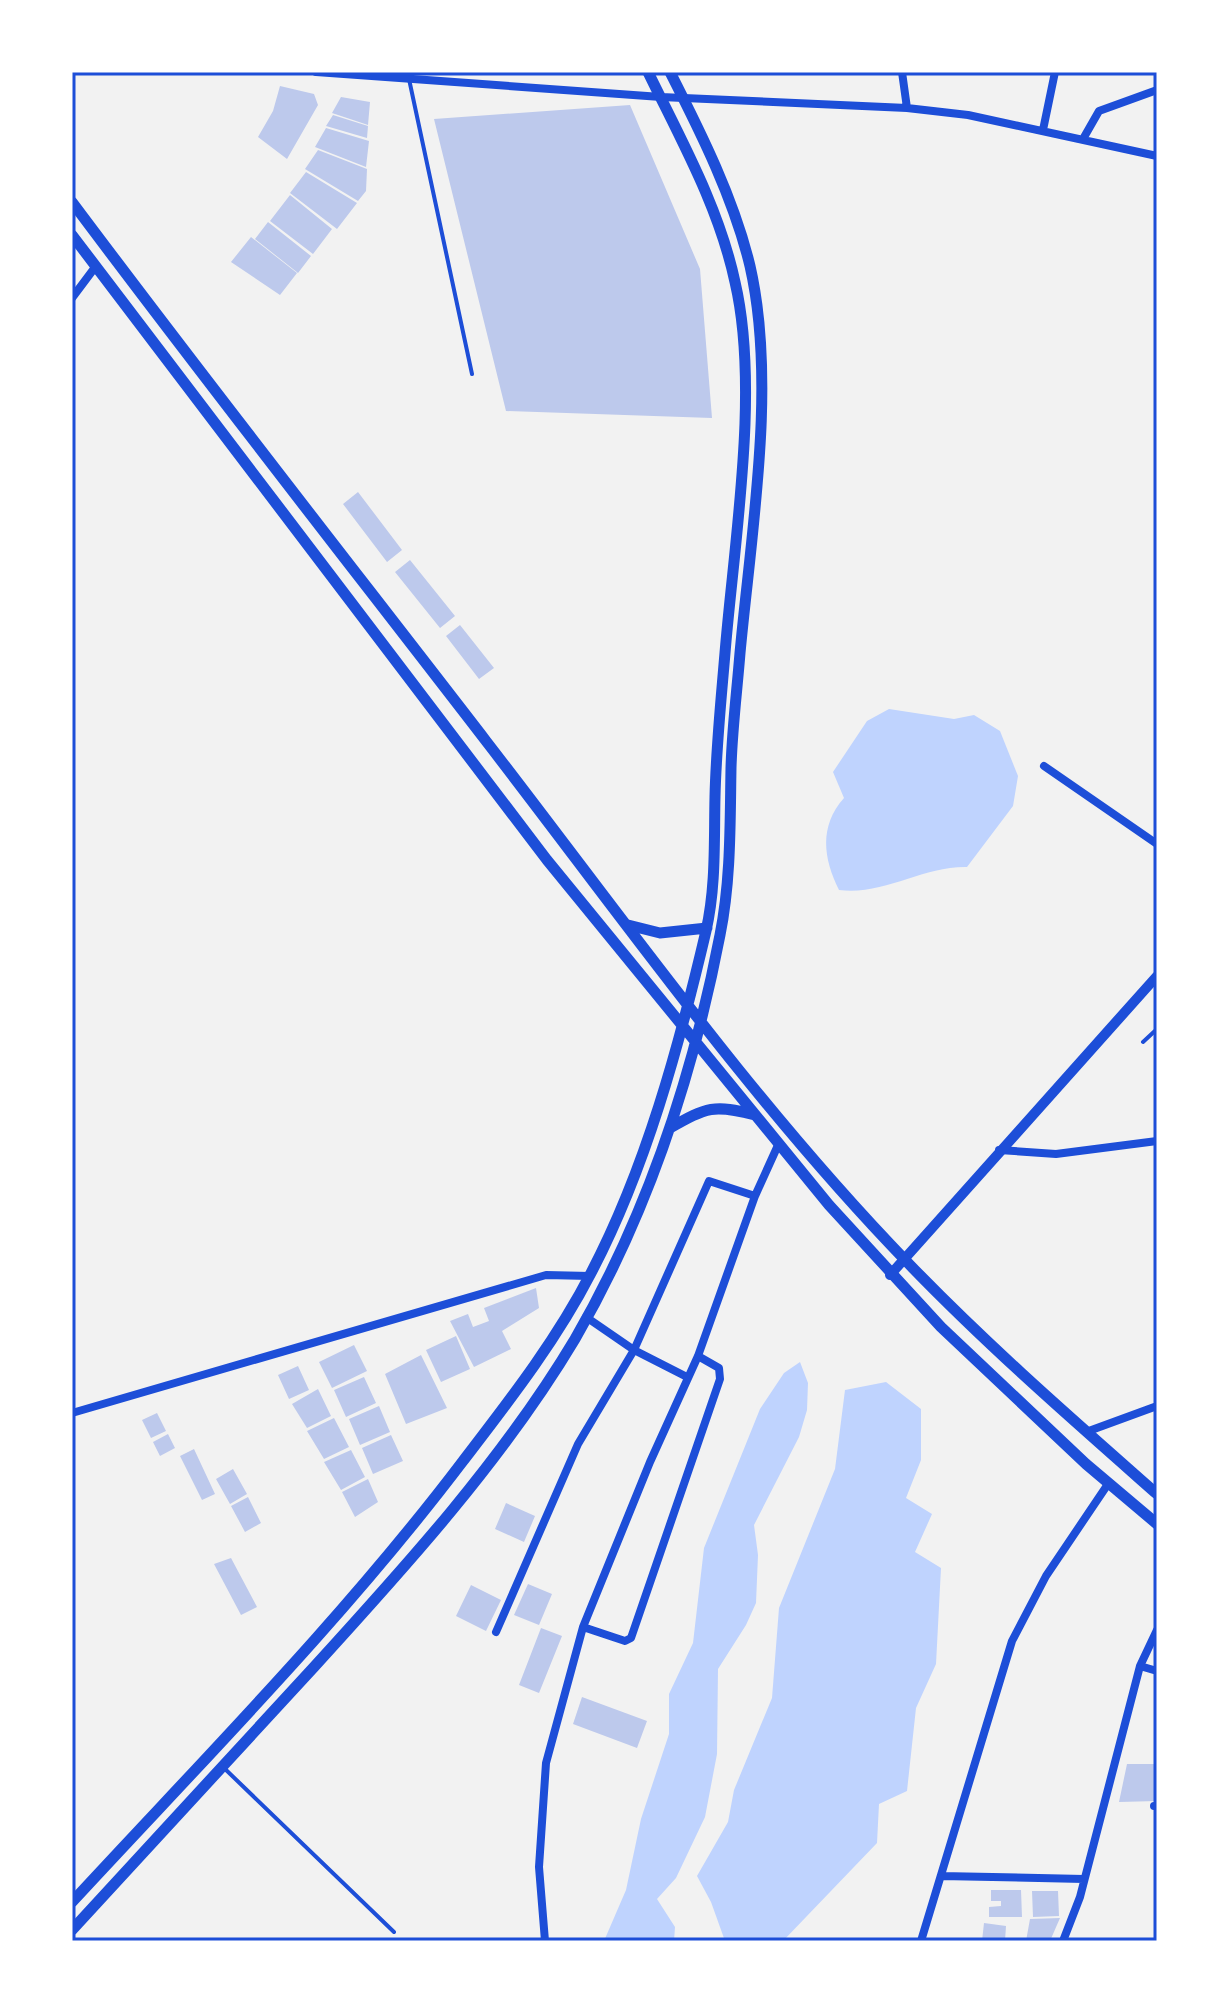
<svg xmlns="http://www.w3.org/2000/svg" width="1229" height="2013" viewBox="0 0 1229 2013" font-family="'Titillium Web',sans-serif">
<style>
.water{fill:#bfd3fe}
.building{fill:#bdc9ec}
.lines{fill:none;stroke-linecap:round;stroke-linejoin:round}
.service{stroke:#1d4ed8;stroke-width:4}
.minor{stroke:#1d4ed8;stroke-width:8}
.tertiary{stroke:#1d4ed8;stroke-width:10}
.secondary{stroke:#1d4ed8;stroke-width:11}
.neatline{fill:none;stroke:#1d4ed8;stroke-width:3}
</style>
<rect width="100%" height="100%" fill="#f2f2f2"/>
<path class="water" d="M889,709L954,719L974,715L1000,731L1018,776L1013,806L967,867C922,866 883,896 839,890C823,858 819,826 844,798L833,772L867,721Z
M800,1362L808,1383L807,1410L799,1437L754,1525L758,1555L756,1603L746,1625L718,1669L717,1754L705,1817L676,1878L657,1899L675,1927L674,1941H604L626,1890L641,1819L669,1734V1694L693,1643L704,1548L760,1409L784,1373Z
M886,1382L921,1409V1460L906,1498L932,1514L915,1552L941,1568L936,1664L916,1708L907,1791L879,1804L877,1843L783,1941H725L711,1902L697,1876L728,1822L734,1790L772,1698L779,1608L835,1469L845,1390Z"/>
<path class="building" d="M280,86L314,94L318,105L287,159L258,137L273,111Z
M341,97L370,102L368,125L332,113Z
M630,105L700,269L712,418L506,411L434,119Z
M333,115L368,126L367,138L326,126Z
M326,128L369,141L366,167L315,147Z
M318,150L367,169L366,191L358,201L305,169Z
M306,172L357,203L337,229L290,193Z
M290,195L332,229L313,254L270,221Z
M268,222L311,256L298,273L255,239Z
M251,237L297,273L280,295L231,262Z
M358,492L402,550L387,562L343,504Z
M410,560L455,616L440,628L395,572Z
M460,625L494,668L479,679L446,636Z
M536,1288L539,1308L502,1331L511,1349L474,1367L450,1321L468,1314L473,1327L489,1321L484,1308Z
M456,1336L470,1369L441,1382L426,1350Z
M354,1345L367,1371L332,1388L319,1362Z
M421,1355L447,1408L406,1424L385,1374Z
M298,1366L309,1390L289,1399L278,1375Z
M364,1377L376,1403L346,1417L334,1390Z
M318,1389L331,1416L307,1428L292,1404Z
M379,1406L390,1432L360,1445L349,1419Z
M157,1413L166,1431L151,1438L142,1420Z
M334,1418L349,1447L324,1459L307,1431Z
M168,1434L175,1448L160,1456L153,1442Z
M391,1435L403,1461L373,1474L362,1448Z
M194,1449L215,1494L202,1500L180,1456Z
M351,1450L365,1477L341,1490L324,1462Z
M233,1469L247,1494L230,1504L216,1479Z
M368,1479L378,1502L355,1517L342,1492Z
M248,1497L261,1523L245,1532L231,1506Z
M506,1503L535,1516L524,1542L495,1529Z
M231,1558L257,1607L241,1615L214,1564Z
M528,1584L552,1594L539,1625L514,1615Z
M471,1585L501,1600L486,1631L456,1616Z
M541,1628L562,1636L539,1693L519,1685Z
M582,1697L647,1721L637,1748L573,1724Z
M1127,1764H1157V1801L1119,1802Z
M991,1890H1021L1022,1917H989V1907L1001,1906V1901H991Z
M1032,1891H1058L1059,1916L1033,1917Z
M1060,1918L1050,1941H1026L1030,1919Z
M984,1923L1006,1926L1005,1941H982Z"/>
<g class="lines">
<path class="service" d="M409,79L472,374
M1143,1042L1157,1029
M224,1768L394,1932"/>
<path class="minor" d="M316,72L661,97L907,108L968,115L1157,156
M902,72L907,108
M1043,130L1055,72
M1083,139L1099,111L1157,90
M72,298L96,266
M1044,766L1157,844
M999,1150L1056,1154L1157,1141
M586,1317L634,1350L687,1377
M72,1413L546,1275L590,1276
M1086,1432L1157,1406
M583,1627L625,1641L631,1638L720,1379L719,1368L698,1356
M496,1632L578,1444L634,1350L709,1181L755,1196
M1140,1666L1157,1671
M1154,1806H1157
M941,1876L1084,1879
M545,1941L539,1867L546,1763L583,1627L650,1462L698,1356L755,1196L779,1143
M921,1941L1012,1641L1046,1576L1108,1484
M1063,1941L1080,1897L1140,1666L1157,1630"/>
<path class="tertiary" d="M890,1275L1157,976"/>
<path class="secondary" d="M72,202C208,384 348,562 486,741C623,918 752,1102 908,1263C986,1344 1072,1419 1157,1494
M72,235L547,860L829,1205L941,1327L1086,1464L1157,1524
M628,925L660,933L707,928
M670,1128C707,1107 714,1104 755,1115
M72,1902C205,1758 344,1618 463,1461C509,1401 556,1341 591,1273C646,1168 679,1046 706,931C716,887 714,842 715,797C716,749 721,701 725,653C734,542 760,389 735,282C719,207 681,140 648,72
M72,1930C153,1842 233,1754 314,1667C407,1565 504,1458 575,1339C647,1215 693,1075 720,935C731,880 730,824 731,768C732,730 737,691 740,653C751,533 777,384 750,266C734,199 701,133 670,72"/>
</g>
<rect width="1229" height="2013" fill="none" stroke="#ffffff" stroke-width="148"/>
<rect x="74" y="74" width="1081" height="1865" class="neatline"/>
</svg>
